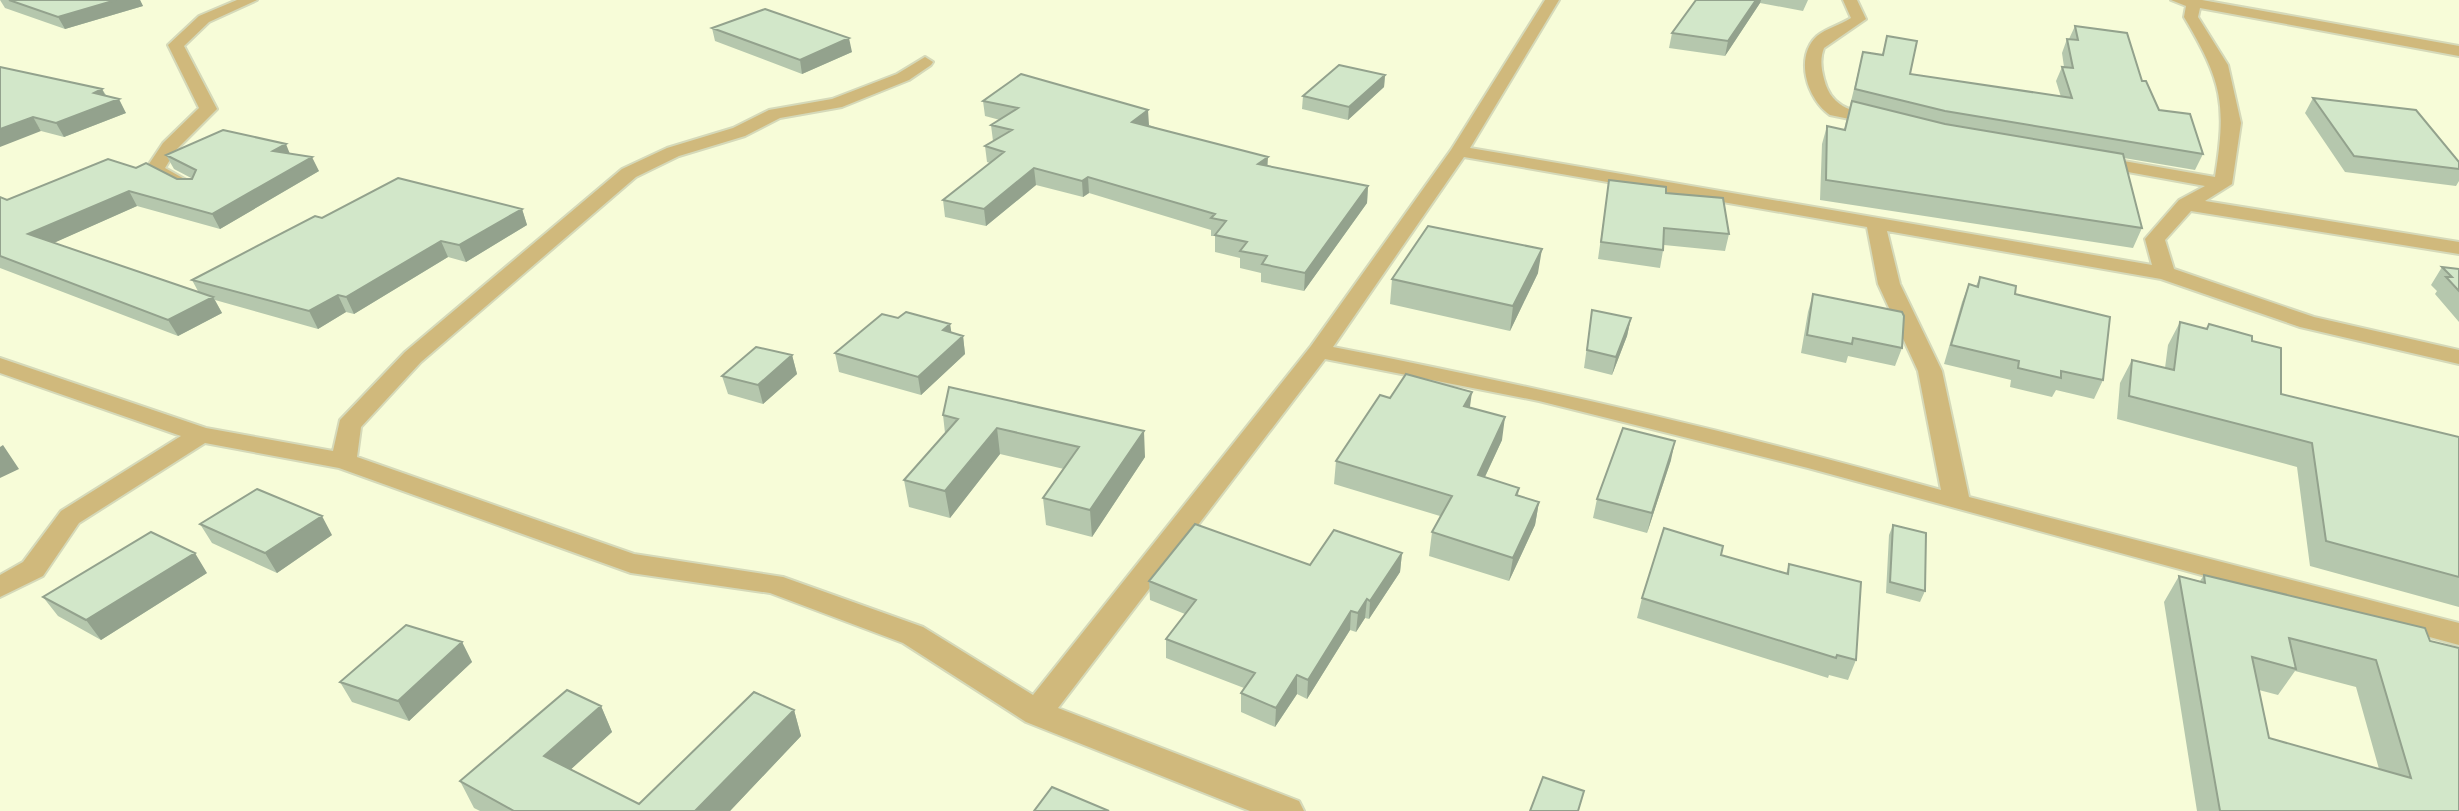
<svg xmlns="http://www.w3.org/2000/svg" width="2459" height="811" viewBox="0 0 2459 811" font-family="'Playfair Display',serif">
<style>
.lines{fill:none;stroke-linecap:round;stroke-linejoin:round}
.street-casing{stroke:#d5d9b9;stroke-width:4}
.street{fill:#d0b97c;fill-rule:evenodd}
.wall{fill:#b5c7ad;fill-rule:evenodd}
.shaded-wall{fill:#93a28d}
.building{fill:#d2e7c9;stroke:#93a28d;stroke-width:2;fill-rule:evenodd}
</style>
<rect width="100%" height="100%" fill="#f7fcd8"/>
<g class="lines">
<defs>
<path id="street" d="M237,0H257L209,22L184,46L217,109L176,150L165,168L188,181L179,187L145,170L163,143L199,108L168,45L199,16Z
M1545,0H1559L1470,148L2152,265L2145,239L2179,200L2205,186L2095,166L2086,161L2095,156L2215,177C2227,103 2222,81 2184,17L2186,6L2171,0H2202L2459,46V56L2200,8L2198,17L2228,65L2241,123L2232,184L2205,201L2459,242V254L2191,211L2165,240L2174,269L2314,317L2459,350V364L2300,327L2161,279L1887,231L1900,284L1942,371L1969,497L2459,623V645L1808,468L1539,401L1325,359L1058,708L1299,801L1304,811H1250L1026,722L903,643L770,593L631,573L339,468L205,443L79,523L43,576L0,597V575L23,562L61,511L181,436L0,373V358L206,428L333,451L340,420L405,352L622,169L667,148L733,128L769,110L832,99L897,74L925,57L933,62L931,65L909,80L842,107L780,118L745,136L679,156L636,177L421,362L361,427L357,457L634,554L783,577L923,627L1033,695L1311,346L1451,150ZM1464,157L1867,227L1878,284L1918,371L1941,490C1740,433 1538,387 1333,347Z
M1843,0H1857L1866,19L1824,48C1820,58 1821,68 1824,79C1832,111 1856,111 1884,118V126L1830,115C1807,99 1794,57 1817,36C1827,28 1840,25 1851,18Z"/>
</defs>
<use href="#street" class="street-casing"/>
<use href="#street" class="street"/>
</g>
<path class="wall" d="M0,0H140L143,6L65,29L5,8Z
M1696,0H1808L1803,11L1760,3L1725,56L1669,48L1672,33Z
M2075,26L2142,81L2159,110L2203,154L2195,170L2124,158L2142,228L2133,248L1820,200L1822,144L1827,126L1844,130L1863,52L1882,55L1887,36L1910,74L2061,97L2056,81L2062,67H2064L2062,53L2067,39H2069Z
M712,28L852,52L802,74L715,41Z
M0,67L102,89L106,95L126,113L64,137L41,131Z
M1385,75L1384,87L1348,120L1302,109L1303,96Z
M2313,98L2459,162V181L2456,186L2345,172L2305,113Z
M983,101L1149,125L1267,166L1368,186L1367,203L1304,291L1261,282V273L1240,268V258L1215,252V236H1211V230L1089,193L1083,197L1036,185L986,226L945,217L943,200L990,163L987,162L985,146L993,141L991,125L1000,120L985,116Z
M290,154L319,171L220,229L137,206L53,243L199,293L192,280L322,218L522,209L527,225L466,262L448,257L354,314L346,312L318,329L215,300L222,313L178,336L0,268V197L7,200L177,179H193L174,169L166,155Z
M1609,180L1666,193L1729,234L1725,251L1664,245L1660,268L1598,259Z
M2442,267L2459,269V322L2435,294L2437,291L2431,285Z
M1538,273L1510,331L1390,304L1392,279Z
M1980,277L2015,294L2103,380L2094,399L2056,390L2052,397L2010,387L2011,380L1944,364L1962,302L1969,284L1976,286Z
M1813,294L1902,348L1895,366L1848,356L1846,363L1801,353L1808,312Z
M1592,310L1631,318L1627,336L1612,375L1584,368Z
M898,318L950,324L951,333L963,336L965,354L921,395L839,372L835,353Z
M2180,322L2206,329L2209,324L2252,341L2281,394L2459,437V607L2310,566L2297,467L2117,419L2120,383L2132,360L2165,368L2168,345Z
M792,355L797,374L763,404L728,394L722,376Z
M1390,398L1470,408L1502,440L1485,477L1519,488L1518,495L1539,502L1535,525L1509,581L1429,556L1432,532L1440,516L1334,484L1336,461Z
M943,415L1145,457L1092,537L1046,525L1043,498L1064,469L1000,454L950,518L909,507L904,480L945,433Z
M1671,460L1647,533L1593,518L1597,499Z
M200,524L332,535L277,573L212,543Z
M1893,525L1925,591L1920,602L1886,593L1889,535Z
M1402,553L1400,572L1369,619L1365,618L1356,632L1350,630L1307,699L1297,694L1275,727L1241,712V693L1244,688L1166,658V639L1185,614L1150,600L1149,581L1310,565Z
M1721,555L1786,574L1789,564L1856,660L1848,680L1829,675L1828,678L1637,618L1642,598Z
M207,573L101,640L58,616L43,597Z
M2204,575L2430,641L2459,811H2197L2164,602L2179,576L2200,581ZM2295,671L2356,687L2379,769L2269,738L2259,690L2278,695Z
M462,642L472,662L409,721L352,702L340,682Z
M601,706L612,732L571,769L639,804L794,710L801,736L730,811H480L474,808L460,781Z"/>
<path class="shaded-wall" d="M116,0H140L143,6L65,29L58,17Z
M1756,0H1761L1760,3L1725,56L1728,41Z
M849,38L852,52L802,74L800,60Z
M1385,75L1384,87L1348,120L1349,107Z
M102,89L109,103L119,99L126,113L64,137L56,123L94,93Z
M1148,110L1149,125L1132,138V122Z
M33,117L41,131L0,147V129Z
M286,144L292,159L273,151Z
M312,157L319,171L220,229L212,214Z
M1268,157L1267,174L1258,164Z
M1034,168L1036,185L986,226L984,209Z
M1088,177L1089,193L1083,197L1082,181Z
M1368,186L1367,203L1304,291L1305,273Z
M129,191L137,206L38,250L28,234Z
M522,209L527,225L466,262L459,245Z
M441,241L448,257L354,314L346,297Z
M1542,249L1538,273L1510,331L1513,306Z
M338,295L346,312L318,329L309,311Z
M213,297L222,313L178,336L168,320Z
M1631,318L1627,336L1612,375L1616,357Z
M950,324L953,342L943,330Z
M963,336L965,354L921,395L918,377Z
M792,355L797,374L763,404L758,385Z
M1472,392L1469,414L1464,406Z
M1505,417L1502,440L1475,498L1478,475Z
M997,428L1000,454L950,518L945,491Z
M1144,431L1145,457L1092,537L1090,510Z
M1675,441L1671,460L1647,533L1652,513Z
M3,445L19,469L0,478V447Z
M1539,502L1535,525L1509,581L1513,558Z
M322,516L332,535L277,573L265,553Z
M195,553L207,573L101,640L86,620Z
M1402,553L1400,572L1369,619L1370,601Z
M1367,599L1365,618L1356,632L1358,613Z
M1351,611L1350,630L1307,699L1308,680Z
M462,642L472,662L409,721L398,701Z
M1297,675V694L1275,727L1276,708Z
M601,706L612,732L557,782L544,756Z
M794,710L801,736L730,811H695Z"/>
<path class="building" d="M9,0H116L58,17Z
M1696,0H1756L1728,41L1672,33Z
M765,9L849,38L800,60L712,28Z
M2075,26L2127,33L2142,81H2146L2159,110L2190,114L2203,154L1945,111L1855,89L1863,52L1883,55L1887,36L1917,41L1910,74L2072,98L2062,67L2073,68L2067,39L2078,40Z
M1339,65L1385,75L1349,107L1303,96Z
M0,67L102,89L94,93L119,99L56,123L33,117L0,129Z
M1021,74L1148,110L1132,122L1268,157L1258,164L1368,186L1305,273L1262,264L1267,256L1240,251L1247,242L1215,235L1226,221L1211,218L1215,214L1088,177L1082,181L1034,168L984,209L943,200L1004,152L985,146L1012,130L991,125L1018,108L983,101Z
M2313,98L2416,110L2459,162V169L2354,156Z
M1852,101L1945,124L2123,154L2142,228L1826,180L1827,126L1845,130Z
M223,130L286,144L273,151L312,157L212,214L129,191L28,234L213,297L168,320L0,256V197L7,200L108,159L136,168L146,163L177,179H192L196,170L166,155Z
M398,178L522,209L459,245L441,241L346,297L338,295L309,311L192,280L315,216L322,218Z
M1609,180L1666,187V193L1723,198L1729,234L1664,228L1663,250L1601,242Z
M1428,226L1542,249L1513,306L1392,279Z
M2442,267L2459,269V291L2446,277H2452Z
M1980,277L2016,286L2015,294L2110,317L2103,380L2061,371V378L2018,368L2019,361L1951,345L1969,284L1978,287Z
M1813,294L1902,312L1904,316L1902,348L1853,338L1852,344L1807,335Z
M1592,310L1631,318L1616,357L1587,350Z
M906,312L950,324L943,330L963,336L918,377L835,353L882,314L898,318Z
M2180,322L2207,329L2209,324L2252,336V341L2281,348V394L2459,437V577L2326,541L2312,443L2129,396L2132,360L2174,370Z
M756,347L792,355L758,385L722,376Z
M1406,374L1472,392L1464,406L1505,417L1478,475L1519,488L1516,495L1539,502L1513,558L1432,532L1452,496L1336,461L1380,395L1390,398Z
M949,387L1144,431L1090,510L1043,498L1079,447L997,428L945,491L904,480L958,419L943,415Z
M1623,428L1675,441L1652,513L1597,499Z
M257,489L322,516L265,553L200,524Z
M1195,524L1310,565L1334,530L1402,553L1370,601L1367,599L1358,613L1351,611L1308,680L1297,675L1276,708L1241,693L1255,673L1166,639L1196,600L1149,581Z
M1893,525L1926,533L1925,591L1890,582Z
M1664,528L1723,546L1721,555L1788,574L1789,564L1861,582L1856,660L1837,655L1836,658L1642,598Z
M151,532L195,553L86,620L43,597Z
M2204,575L2425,628L2430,641L2459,648V811H2220L2179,576L2205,583ZM2289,638L2376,660L2411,778L2269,738L2252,657L2296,669Z
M406,625L462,642L398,701L340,682Z
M567,690L601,706L544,756L639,804L754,692L794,710L695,811H514L460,781Z
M1543,777L1584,791L1578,811H1530Z
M1052,787L1109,811H1034Z"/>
</svg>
